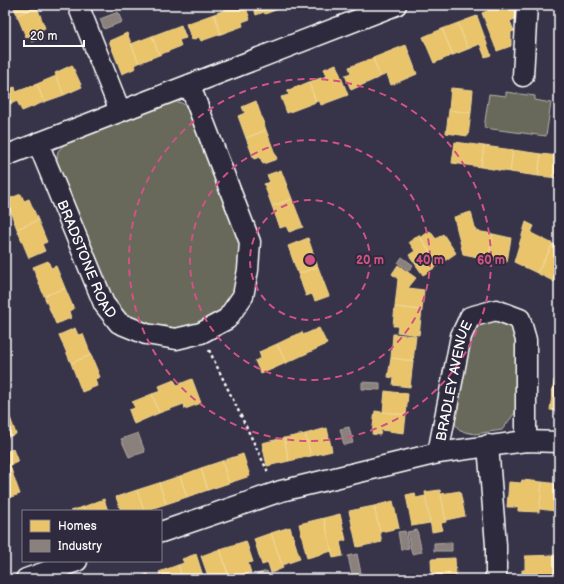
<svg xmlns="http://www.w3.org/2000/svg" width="564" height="584" viewBox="0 0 564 584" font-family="'Balsamiq Sans',sans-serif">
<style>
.green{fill:#68695a;stroke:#b4b4ac}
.homes{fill:#e9c46a;stroke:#f0d697}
.industry{fill:#8a817c;stroke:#ada7a3}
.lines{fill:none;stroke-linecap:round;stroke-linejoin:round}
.street-casing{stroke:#fff;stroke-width:23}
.path{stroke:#fff;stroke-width:2.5;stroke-dasharray:3 3;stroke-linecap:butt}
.street{stroke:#2f2a3d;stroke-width:20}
.ring{fill:none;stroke:#d15284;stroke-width:2;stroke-dasharray:7 5}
.labels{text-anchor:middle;stroke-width:4;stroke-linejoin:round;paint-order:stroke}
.street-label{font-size:14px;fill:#fff;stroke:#2f2a3d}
.centre{fill:#d15284;stroke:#2f2a3d;stroke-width:2}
.ring-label{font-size:12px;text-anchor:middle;font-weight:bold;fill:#d15284;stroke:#2f2a3d;stroke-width:4;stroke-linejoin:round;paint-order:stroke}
</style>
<rect width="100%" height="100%" fill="#373348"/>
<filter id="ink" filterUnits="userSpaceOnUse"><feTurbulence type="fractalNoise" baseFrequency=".025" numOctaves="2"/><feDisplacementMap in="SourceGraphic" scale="8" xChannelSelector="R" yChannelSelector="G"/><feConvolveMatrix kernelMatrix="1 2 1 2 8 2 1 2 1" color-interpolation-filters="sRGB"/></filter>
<g filter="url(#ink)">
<path class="green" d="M506,92L535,96V100L551,103L546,136L484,128L489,94L506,96Z
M172,101L182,103L190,111L240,244L238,269L234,291L220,311L198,324L176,328L149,324L125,314L113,299L56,164L58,151L68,140Z
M495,319L513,326L517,341V410L502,430L475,434L460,431L453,421L469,339L476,324Z"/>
<path class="homes" d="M13,5H36L37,7L17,15Z
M112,5H127L114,10Z
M238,5H245L250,19L242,22L243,26L221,34L214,14Z
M253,5H285L286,6L265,14L264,12L256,15Z
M502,5H516L520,17L510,21L514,31L511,32V46L497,51L482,13Z
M37,7L45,28L41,30L43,37L32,42L29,36L26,37L17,15Z
M214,14L221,34L201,41L199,37L192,40L186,24Z
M477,16L491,55L485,57L480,44L468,49L458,23Z
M458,23L468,49L453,55L442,29Z
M181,25L186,38L179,40L181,46L159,55L152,36Z
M442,29L453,55L434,63L423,37Z
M127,33L139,63L135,65L136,68L122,74L109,41Z
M152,36L159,55L139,63L131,44Z
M406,45L417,74L391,85L387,74L380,77L373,58Z
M373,58L380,77L351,90L345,75L351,73L349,67Z
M336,64L348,95L321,105L319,100L316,102L309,82L327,76L324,69Z
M72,65L82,87L64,95L55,73Z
M56,76L64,95L44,102L37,84Z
M309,82L316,102L287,113L281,97L289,95L287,91Z
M37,84L44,102L22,111L17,101L11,104L6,90L15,87L16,92Z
M451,88L473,90L471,113L449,110Z
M5,101L9,112L5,113Z
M256,101L266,130L246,138L238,116L245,113L242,107Z
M449,110L471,113L468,136L446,133Z
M266,130L277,159L263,164L260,157L254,159L246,138Z
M455,142L484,146L481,167L452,163Z
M484,146L513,150L510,172L481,167Z
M513,150L541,154L538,176L510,172Z
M541,154L559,156V178L538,176Z
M281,170L292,199L272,206L264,184L270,182L267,175Z
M21,194L24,201L29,199L38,220L17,229L6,200Z
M292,199L303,227L289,232L286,226L280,228L272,206Z
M471,212L476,231L493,234L488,259L463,254L454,217Z
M38,220L47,242L42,244L45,251L29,258L17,229Z
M526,222L534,226L531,233L553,244L537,273L514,262Z
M430,231L436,239L443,234L456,253L439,265L420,238Z
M493,234L511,238L507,262L488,259Z
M419,235L439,265L423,275L409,255L415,251L409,242Z
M308,238L318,267L298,274L288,246Z
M553,244L559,246V284L537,273Z
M48,261L51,268L56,266L65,288L44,296L33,267Z
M398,265L416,278L408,288L424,290L422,310L395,307L398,279L392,274Z
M318,267L329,296L315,301L312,294L306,296L298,274Z
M65,288L74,309L69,311L71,318L56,324L44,296Z
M395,307L422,310L419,335L397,332L398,326H393Z
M75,328L78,335L83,334L91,355L71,363L59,335Z
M319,328L327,344L286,363L277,344L302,332L303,335Z
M393,334L416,336L413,361L391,358Z
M277,344L286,363L261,374L255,361L261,358L259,352Z
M91,355L100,377L95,379L97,386L82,392L71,363Z
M391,358L413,361L410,387L393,385L394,378L388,377Z
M192,379L201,403L185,409L184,404L159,413L152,394L161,391L159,386L174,380L177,385Z
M554,380H559V411L550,410Z
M385,391L408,394L406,415L383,412Z
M152,394L159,413L134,424L129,410L135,408L132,402Z
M7,409L16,434L5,438V410Z
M375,411L406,415L404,433L381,430L380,435L372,434Z
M327,428L332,451L311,456L305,434Z
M305,434L311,456L289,461L284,438Z
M284,438L289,461L267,466L262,443Z
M13,449L18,462L10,465L13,475L5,478V452Z
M243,454L250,476L229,483L222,461Z
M222,461L229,483L208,490L201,468Z
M201,468L208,490L187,497L180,476Z
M13,475L20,494L5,499V478Z
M180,476L187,497L166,504L159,483Z
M522,480L542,482L539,512L518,511V507H507L509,482L521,483Z
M542,482L559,484V504H557L556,511L540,509Z
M159,483L166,504L144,511L137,490Z
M137,490L144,511H121L116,497Z
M440,490L446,522L441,523L443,530L432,532L425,492Z
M460,491L465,516L446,520L441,494Z
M415,493L416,498L425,496L430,523L412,526L406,495Z
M104,499L108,511H84L83,507Z
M393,501L399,528L380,532L374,506Z
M374,506L382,542L357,547L349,511Z
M83,507L84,511H70Z
M340,514L346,540L340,542L343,556L333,558L324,518Z
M324,518L332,551L307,558L299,524Z
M290,527L300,559L282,565L271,533Z
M271,533L283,568L271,573L268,563L262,565L254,539Z
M246,541L253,562L248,563L251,573L229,579L220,549Z
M220,549L228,573L209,579L201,556Z
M196,554L204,579H183L178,565L184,563L182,559Z
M559,555V579H522V570H525V556Z
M455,558L456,578L432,579L431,559Z
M178,565L183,579H162L159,572Z
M148,574L150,579H133Z"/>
<path class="industry" d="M118,12L122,22L104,29L100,19Z
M402,257L413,265L409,271L398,263Z
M362,382L380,383V390L362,389Z
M349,427L353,443L344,445L340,429Z
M138,433L145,452L129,457L121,439Z
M417,530L422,552L412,554L407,532Z
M405,531L409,548L401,550L398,532Z
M452,542V551H434V543Z
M357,554L361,573L352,575L348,556Z
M267,571L269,579H258L257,574Z"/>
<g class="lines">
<defs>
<g id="street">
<path d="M78,5L120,111"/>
<path d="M523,76L527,5"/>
<path id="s1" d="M38,143L104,304L119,323L146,334L176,339L201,333L227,319L243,296L248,270L250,242L190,86"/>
<path d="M5,156L396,5"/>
<path d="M488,445L496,545V579"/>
<path id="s2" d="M438,453L461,336L470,317L496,310L520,319L526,340V441"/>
<path d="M161,532L281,491L438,453L526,441L559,442"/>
<path d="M26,579L77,561"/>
</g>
</defs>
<use href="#street" class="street-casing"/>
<path class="path" d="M209,350L269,474"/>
<use href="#street" class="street"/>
</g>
</g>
<g class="ring">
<circle cx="310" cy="260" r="60"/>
<circle cx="310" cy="260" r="120"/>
<circle cx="310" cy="260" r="181"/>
</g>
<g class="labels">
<g class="street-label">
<text dy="5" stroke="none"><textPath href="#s1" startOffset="126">BRADSTONE ROAD</textPath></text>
<text dy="5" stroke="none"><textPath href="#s2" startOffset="74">BRADLEY AVENUE</textPath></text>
</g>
</g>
<circle cx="310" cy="260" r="6" class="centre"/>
<g class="ring-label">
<text x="370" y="264">20 m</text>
<text x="430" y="264">40 m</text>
<text x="491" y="264">60 m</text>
</g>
<rect width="564" height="584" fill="none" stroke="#2f2a3d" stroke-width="20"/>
<rect x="10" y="10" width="544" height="564" fill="none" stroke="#fff" stroke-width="1.5" filter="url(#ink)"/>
<rect x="22" y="510" width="140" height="52" fill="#2f2a3d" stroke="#827f8b"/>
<rect x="30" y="520" width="20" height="12" fill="#e9c46a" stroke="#827f8b"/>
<text x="58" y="530" font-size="12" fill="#ffffff">Homes</text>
<rect x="30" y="540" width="20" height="12" fill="#8a817c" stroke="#827f8b"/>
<text x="58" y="550" font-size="12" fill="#ffffff">Industry</text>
<path d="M24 40v6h60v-6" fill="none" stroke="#ffffff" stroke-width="2"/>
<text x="30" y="40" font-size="12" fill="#ffffff" stroke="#2f2a3d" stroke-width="3" paint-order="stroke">20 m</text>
</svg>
